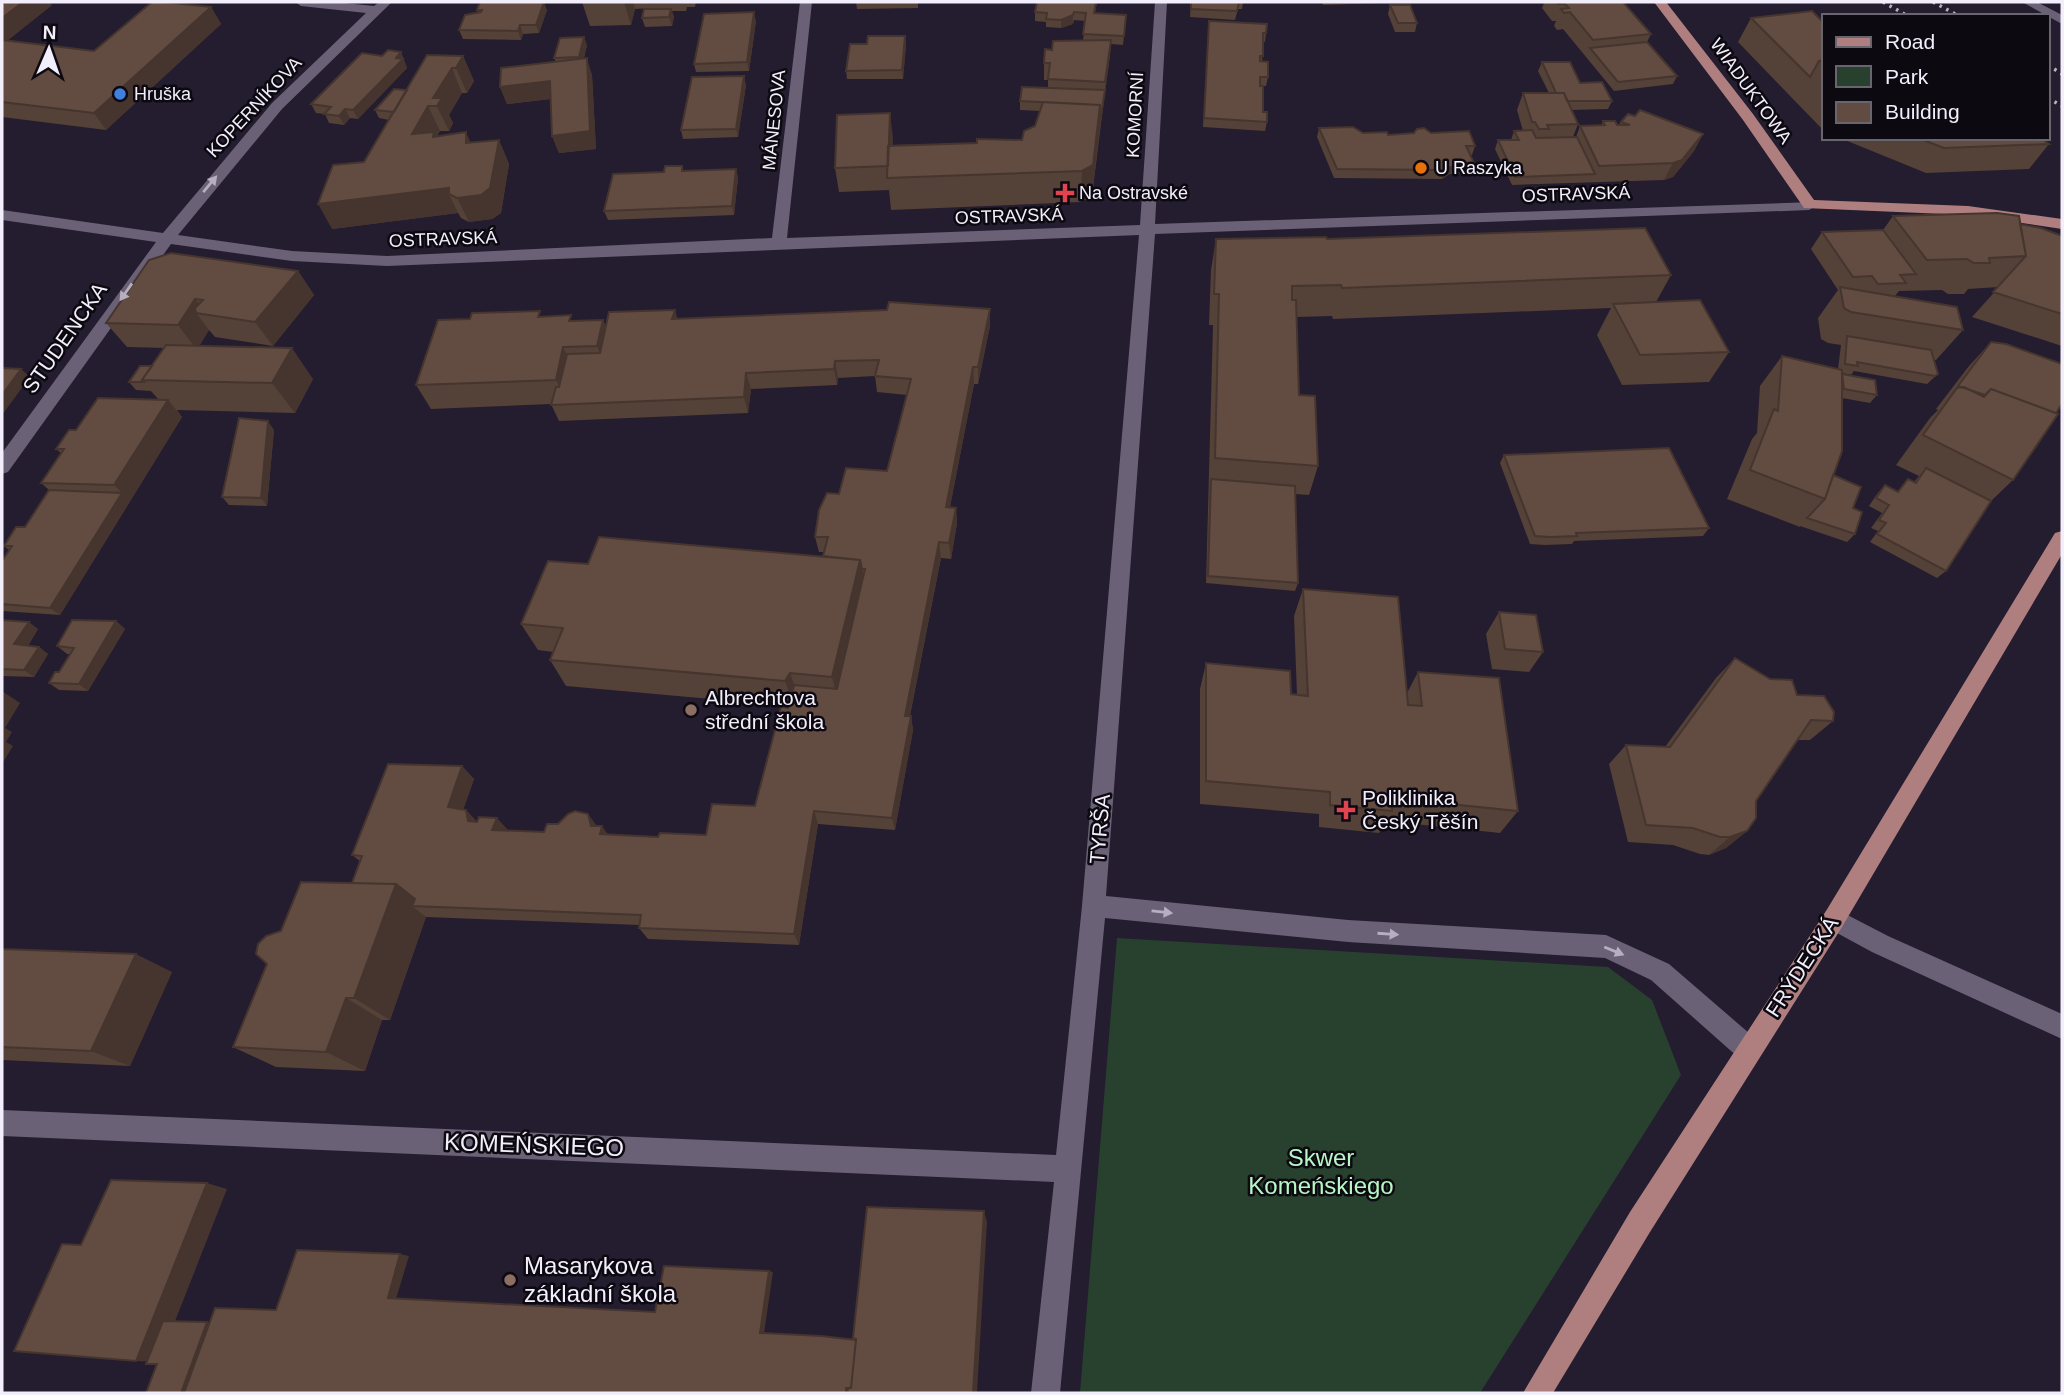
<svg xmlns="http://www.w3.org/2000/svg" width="2064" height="1395" viewBox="0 0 2064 1395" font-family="Arial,sans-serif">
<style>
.green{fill:#28412e}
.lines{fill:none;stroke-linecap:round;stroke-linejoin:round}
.minor{fill:#6a6177;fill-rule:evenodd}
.major{fill:#af7f7f;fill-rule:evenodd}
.rail{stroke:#b8b2c0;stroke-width:3.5;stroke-dasharray:2.5 5;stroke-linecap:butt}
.wall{fill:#544138}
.shaded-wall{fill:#45352e}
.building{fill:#624c41;stroke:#45352e;stroke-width:2}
.oneway{fill:#b5afc0}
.shop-dot{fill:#3f7fe0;stroke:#0c0910;stroke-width:2.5}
.food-dot{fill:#e8710a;stroke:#0c0910;stroke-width:2.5}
.health-dot{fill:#e0444e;stroke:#0c0910;stroke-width:2.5}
.education-dot{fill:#8d6e63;stroke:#0c0910;stroke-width:2.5}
.labels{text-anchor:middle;stroke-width:5;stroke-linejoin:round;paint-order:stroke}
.far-street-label{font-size:18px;fill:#f3eefb;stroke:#0c0910}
.far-poi-label{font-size:18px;fill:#f3eefb;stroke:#0c0910;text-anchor:start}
.street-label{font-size:21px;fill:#f3eefb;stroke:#0c0910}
.poi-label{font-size:21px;fill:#f3eefb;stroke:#0c0910;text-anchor:start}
.near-street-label{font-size:24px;fill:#f3eefb;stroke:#0c0910}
.near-park-label{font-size:24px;fill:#b7f7c5;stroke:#0c0910}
.near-poi-label{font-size:24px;fill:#f3eefb;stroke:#0c0910;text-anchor:start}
</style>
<rect width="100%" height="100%" fill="#241c2f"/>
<path class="green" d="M1117,938L1608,967L1652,1000L1681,1075L1480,1393H1080Z"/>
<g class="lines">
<path class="minor" d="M295,2H335L374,6L379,2H392L282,109L178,235L292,251L387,256L772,238L800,2H812L787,238L1140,225L1155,2H1167L1155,224L1814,202L1817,205L1809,210L1155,234L1106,896L1348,920L1606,935L1669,964L1757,1040L1761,1049L1757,1058L1748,1062L1739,1058L1651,980L1605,958L1348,942L1105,918L1060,1393H1031L1054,1182L2,1136V1110L1056,1155L1082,906L1139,235L387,266L292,261L171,244L8,472L2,474V453L156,242L2,220V210L163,233L272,103L366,13L301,6Z
M2022,2H2037L2062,15V24Z
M1834,908L1888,936L2062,1014V1039L1872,952L1826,927L1822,919L1826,911Z"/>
<path class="major" d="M1654,2H1666L1753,114L1814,200L1968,206L2062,219V229L1968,215L1804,208L1743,120Z
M2062,531V554L1842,927L1650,1232L1553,1393H1523L1630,1212L1826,911L2055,533Z"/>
<path class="rail" d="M1883,2L1908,16
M1933,2L1959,16
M2048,65L2062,74
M2048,98L2062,106"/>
</g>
<path class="wall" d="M2,2L52,5L8,40L94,51L211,7L221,24L106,130L2,117Z
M582,2H696L695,7H687L686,11H672L674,17L672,26L645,27L642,18L651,8L635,9L631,25L590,26Z
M856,2H918V8L857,9Z
M1097,2L1095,13L1126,15L1123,45L1111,44L1092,196L1081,202L891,210L889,190L839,192L835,168L890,113L892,145L977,143L1022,140L1035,126L1040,111L1020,110V101L1048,88V80H1044V63L1052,50L1083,41L1085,21L1074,20L1073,24L1061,28L1046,27V22L1035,21V12Z
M1191,2H1243L1242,9H1238L1235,20L1190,17Z
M1322,2H1382V3L1323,5Z
M1542,2H1623L1651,34L1647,42L1677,76L1673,84L1614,91L1563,29L1557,30L1554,26L1556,21H1552L1542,8L1544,3Z
M1390,5L1417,23L1415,32H1395L1388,14Z
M477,10H547L539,33L523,34L521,40L463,39L459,30L478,12Z
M1751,18L1824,23V131L1738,42Z
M756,21L749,71L696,72L694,64Z
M1209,21L1266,33L1265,42L1263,41L1262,61L1268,77L1266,86H1260L1263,112L1267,122L1265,131L1203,127Z
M905,36L906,45L903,79H847L846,71L867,44Z
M587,45L584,58L592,75L596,149L559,153L552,136L551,99L507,104L500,87L556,62L554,58Z
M401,52L407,68L358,119L350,118L344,125L329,123L325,114L316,113L311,104L382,56Z
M463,56L474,81L467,93H462L449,115L453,123L449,131H440L437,136L471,143L499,140L509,164L501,213L492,219L469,222L461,218L458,213L332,229L364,162L389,120L379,118L375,110Z
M1542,62L1612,101L1608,109L1571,110L1578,124L1573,137H1576L1580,126H1601L1603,121L1619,125L1621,122L1635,116L1703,134L1694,151L1673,177L1664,180L1512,185L1495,149L1498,140H1511L1514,131H1523L1517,110L1523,93H1549L1538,71Z
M746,85L738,137L683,139L681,130Z
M1319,128L1388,135L1431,133L1475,146L1472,155H1470L1475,165L1472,173L1450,174L1442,179L1334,178L1317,137Z
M1840,138H2041L2049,144L2029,169L1926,173Z
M736,169L738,178L734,215L608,220L604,211L684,171Z
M1893,216L2020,224L2062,236V346L1972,317L1999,287L1968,289L1964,294H1948L1942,290L1899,291L1895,296L1963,330L1936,360H1934L1938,374L1927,384L1854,371L1851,375L1842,373V374L1877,395L1870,403L1842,398L1833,475L1853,508L1855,534L1847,542L1800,526V527L1727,499L1752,439L1757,433L1760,386L1782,356L1838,369L1841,345L1828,343L1821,339L1818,318L1838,290L1811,249L1822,232L1883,230Z
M1216,239H1327L1671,275L1656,302L1729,352L1709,382L1622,385L1597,335L1611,308L1333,319L1332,316L1296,317L1299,395L1318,466L1309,495L1295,494L1298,583L1295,591L1206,583L1213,325H1209L1211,270Z
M298,271L314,295L273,346L215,337L209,330L199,346L313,379L295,413L177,410L182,417L60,615L2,611V561L9,550L4,546L25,527L49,490L41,483L61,453L56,449L76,430L159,400L151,391L136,390L129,382L152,366L164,348L127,347L106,323Z
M542,316L573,321L603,320L606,327L678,319L990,326L978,384H974L950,507L956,508L957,523L951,559L941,558L910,716H911L913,730L895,830L818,824L799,945L648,939L639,928V925L426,917L390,1020H382L365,1071L276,1067L233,1047L281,931L352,883L360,861L352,855L462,766L474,779L463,810H466L477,822L508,830L544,832L597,826L608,834L658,837L706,835L755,806L788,706L566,686L550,660L553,652L538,650L521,624L588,564L823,556L824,552H819L815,537L839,494L887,471L907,395L877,392L875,376L838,378L837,385L751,389L748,413L559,421L551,404L431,409L416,385Z
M1991,342L2013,480L1991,501L1946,571L1937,578L1870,542L1878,531L1871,528L1882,513L1869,506L1877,494L1885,485L1897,492L1908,479L1914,482L1919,476L1896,465L1930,418L1938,410L1936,409L1969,366Z
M274,430L267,506L229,505L222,497Z
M1504,455L1709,528L1703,536L1574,541L1572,544L1545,545L1530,544L1500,463Z
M1303,589L1407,693L1418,672L1518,811L1500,833L1386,821L1379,833L1319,827V814L1200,804V689L1206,663L1291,694L1297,695L1294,616Z
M1499,612L1543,652L1529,672L1492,669L1486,634Z
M2,620L38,629L28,646L39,647L48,654L34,677L2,676Z
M116,621L125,629L88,691L59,690L49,683L59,672L70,654H67L57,646Z
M1735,658L1797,695L1833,721L1810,740H1797L1756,801L1747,831L1726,848L1709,855L1700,854L1673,845L1628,842L1609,764L1626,745L1665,747L1716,678Z
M2,949L172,972L130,1066L2,1060Z"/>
<path class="shaded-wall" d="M23,2H49L52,5L2,45V18Z
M544,2L547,10L539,33L536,25Z
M624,2H633L635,9L631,25Z
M211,7L221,24L106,130L94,113Z
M671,9L674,17L672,26L669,17Z
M754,12L756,21L749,71L747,62Z
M1073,15V24L1061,28V20Z
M520,25L523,34L521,40L518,31Z
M905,36L906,45L903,79L902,70Z
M584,37L587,45L582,66L579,57Z
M1111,40L1110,57L1099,136L1092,196L1081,202L1082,171L1105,90Z
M401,52L407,68L358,119L353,110Z
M463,56L474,81L467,93L456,68Z
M587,58L592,75L596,149L559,153L552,136Z
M452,68L462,93L449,115L453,123L449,131L433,98Z
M744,76L746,85L738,137L736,129Z
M550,81L557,98L507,104L500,87Z
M428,106L440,131L436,137L412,134Z
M345,109L350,118L344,125L339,116Z
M890,113L893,138L892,178L888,166Z
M466,132L477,157L466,143Z
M1703,134L1694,151L1673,177L1664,180L1673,163Z
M499,140L509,164L501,213L492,219L469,222L457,198Z
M1453,166L1450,174L1442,179L1445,170Z
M736,169L738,178L734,215L732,206Z
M449,188V194L458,213L332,229L318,204Z
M298,271L314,295L273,346L255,322Z
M195,299L208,315L196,313L209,330L197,350L178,325Z
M990,309V326L978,384V367Z
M675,310L680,327L672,319Z
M603,320L613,344L607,370L597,346Z
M563,347L574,371L567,403L556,380Z
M292,348L313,379L295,413L272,383Z
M835,361L838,378L837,385L834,369Z
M973,367L974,384L947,522L946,507Z
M21,369L30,377L2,415V395Z
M746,373L751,389L748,413L744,397Z
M168,400L182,417L60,615L50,608L122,493L114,485Z
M268,421L274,430L267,506L261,498Z
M956,508L957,523L951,559L949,543Z
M939,542L941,558L907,729L905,716Z
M860,560L866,587L839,703L832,677Z
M116,621L125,629L88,691L79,684Z
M29,622L38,629L24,652L14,644Z
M39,647L48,654L34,677L24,670Z
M790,673L799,699L794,706L785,681Z
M2,691L20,703L5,728L12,732L6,742L13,746L2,764Z
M911,716L913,730L895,830L892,818Z
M462,766L474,779L460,819L448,807Z
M466,810L478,823L468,821Z
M814,811L818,824L799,945L794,934Z
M588,814L597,826H591Z
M497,818L508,830H492Z
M602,826L611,839L600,834Z
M1747,831L1726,848L1709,855L1730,837Z
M396,884L423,906H412L426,917L390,1020L354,998Z
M136,954L172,972L130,1066L91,1051Z
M346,998L382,1020L365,1071L326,1052Z
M207,1183L227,1189L159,1362L136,1361Z
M984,1211L987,1222L977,1393H973Z
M400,1254L409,1256L396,1299L388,1298Z
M769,1271L773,1272L764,1334L760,1333Z
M207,1322L218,1323L192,1393H181Z"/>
<path class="building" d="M2,2H23L2,18Z
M152,2H164L211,7L94,113L2,102V40L94,51Z
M480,2H544L536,25H520L518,31L459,30L465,15L481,12L482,10H477Z
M651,2H684L650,3Z
M1037,2H1096L1094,13L1126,15L1124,36L1083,34L1086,13L1074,12L1073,15L1061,20L1046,19L1047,13L1035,12Z
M1191,2H1239L1237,11L1191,9Z
M1556,2H1623L1651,34L1593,40L1570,12L1564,13L1561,9L1569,8L1565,4H1558Z
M1390,5H1410L1417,23H1398Z
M644,9H671L669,17L642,18Z
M1812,11L1824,23V60L1819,61L1810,77L1751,18Z
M754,12L747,62L694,64L704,14Z
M1209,21L1267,24L1266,33H1263V56H1260V61L1268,62V77H1260V86H1263V112H1267V122L1204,118Z
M868,36H905L902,70L846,71L850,44H867Z
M584,37L579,57L554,58L560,38Z
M1111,40L1105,82L1048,79L1050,63H1044L1045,49L1052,50L1053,41Z
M1647,42L1677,76L1618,82L1590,48Z
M388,50L401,52L396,58L403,59L353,110L345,109L339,116L324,114L331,107L311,104L362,53L382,56Z
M427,55L463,56L456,68H452L433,98H442L437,106H428L412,134L434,132L433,137L466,132V143L499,140L490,188L481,195L457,198L449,194V188L318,204L333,165L364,162Z
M587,58L590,131L552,136L550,81L500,87L501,68Z
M1542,62H1570L1580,83L1602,82L1612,101H1567L1564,93H1556Z
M744,76L736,129L681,130L692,77Z
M1022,87L1105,90L1099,128L1100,105L1020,101Z
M394,89L407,90L394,112L375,110Z
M1523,93H1564L1578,124L1547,125L1549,129H1539L1535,122H1532Z
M1043,102L1100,105L1093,165L1082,171L887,178L888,146L977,143V139L1022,140L1024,131L1035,126Z
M1640,110L1703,134L1682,160L1673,163L1599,166L1580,126L1605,125L1603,121H1615L1617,125H1630L1621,122L1628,114L1635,116Z
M890,113L888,166L835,168L837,115Z
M1353,127L1363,133L1387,132L1388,135L1414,133L1417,129L1424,128L1431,133L1469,131L1475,146H1466L1475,165L1453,166L1445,170L1337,169L1319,128Z
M1532,130L1536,138L1577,137L1595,174L1515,177L1498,140H1519L1514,131Z
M1918,138H2041L2049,144L1944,148Z
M665,166H682V171L736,169L732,206L604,211L613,174L664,172Z
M1997,213L2019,216L2026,256L1989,258L1990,263H1974L1967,259L1927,260L1893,216Z
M2020,224L2041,228L2062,236V314L1993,292L2026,256Z
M1645,228L1671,275L1342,288L1341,285L1292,286V300H1296L1299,395L1315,396L1318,466L1215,458L1219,294H1214L1216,239L1326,237L1327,239Z
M1883,230L1916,274L1900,275L1906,283L1878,284L1872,276L1853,277L1822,232Z
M171,253L298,271L255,322L196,313L195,308L203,300L195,299L178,325L106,323L149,260Z
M1840,287L1957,307L1963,330L1851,312L1844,308Z
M1700,300L1729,352L1640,355L1613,304Z
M889,302L990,309L978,367H973L946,507L956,508L949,543L939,542L905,716H911L892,818L814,811L794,934L639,928L641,915L412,906L415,899L396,884L352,883L362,856L352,855L388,764L462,766L448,807L466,810L468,821L477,822L479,817L497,818L492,830L544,832L547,824H558L568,814L575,811L588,814L591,826H602L600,834L658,837L660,833L706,835L712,804L755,806L781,707L788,708L794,685L837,689L865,569H862L860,560L823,556L828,537H815L819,510L827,493L839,494L846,468L887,471L911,379L875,376L879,360L835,361L834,369L746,373L744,397L551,405L556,387H559L567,354L600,353L609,312L675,310L672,319L887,310Z
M540,311L538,317L571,315L569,321L603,320L597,346L563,347L556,380L416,385L438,320L470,319L472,313Z
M1847,336L1931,350L1938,374L1935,376L1857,362L1858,366L1845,364Z
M1991,342L2006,344L2062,364V404L2056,413L1991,389L1985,395L1958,386Z
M166,345L292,348L272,383L142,380Z
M1782,356L1842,370V451L1825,499L1750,470L1774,409L1778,411Z
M140,366H152L142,380L144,382H129Z
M2,368L21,369L2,395Z
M1842,374L1875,380L1877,395L1844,389Z
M1964,387L1984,397L1991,389L2058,414L2013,480L1923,435L1957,388Z
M98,398L168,400L114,485L41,483L64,449H56L69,430H76Z
M239,418L268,421L261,498L222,497Z
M1669,448L1709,528L1576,533L1577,536L1550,537L1535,536L1504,455Z
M1926,468L1991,501L1946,571L1877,534L1886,523L1879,520L1889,505L1876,498L1885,485L1898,492L1908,479L1916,483Z
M1833,475L1861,487L1853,508L1862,512L1855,534L1807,518L1825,499Z
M1211,479L1295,486L1298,583L1208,576Z
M49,490L122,493L50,608L2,604V561L12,546H4L16,527H25Z
M599,537L860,560L832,677L790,673L785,681L550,660L563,628L521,624L548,561L588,564Z
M1303,589L1398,597L1408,705L1422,706L1418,672L1499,678L1518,811L1392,798V811L1330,805V792L1206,781V663L1290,671L1291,694L1308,696Z
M1499,612L1536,615L1543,652L1505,649Z
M2,620L29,622L14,644L39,647L24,670L2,669Z
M72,620L116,621L79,684L49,683L55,672H59L74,648L57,646Z
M1735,658L1770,679L1792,680L1797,695L1824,696L1834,712L1833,721L1811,720L1756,801V818L1747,831L1730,837H1720L1693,828L1646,825L1626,745L1670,747Z
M301,882L396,884L354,998H346L326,1052L233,1047L267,964L256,954L258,944L266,936L281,931Z
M2,949L136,954L91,1051L2,1047Z
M111,1180L207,1183L136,1361L14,1351L62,1244L81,1245Z
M867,1207L984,1211L973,1393H847L848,1388H851L856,1339L853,1338Z
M297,1250L400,1254L388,1298L655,1312L664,1266L769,1271L760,1333L821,1336L856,1340L851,1388H846V1393H184L215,1308L276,1310Z
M163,1321L207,1322L181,1393H146L157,1364H146Z"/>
<defs><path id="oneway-solid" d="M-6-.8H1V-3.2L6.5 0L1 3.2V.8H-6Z" transform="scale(1.75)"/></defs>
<g class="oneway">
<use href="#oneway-solid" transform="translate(210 184) rotate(-50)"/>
<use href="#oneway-solid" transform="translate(126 292) rotate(125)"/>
<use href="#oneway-solid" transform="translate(1162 912) rotate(6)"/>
<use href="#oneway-solid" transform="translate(1388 934) rotate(4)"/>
<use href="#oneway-solid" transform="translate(1614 951) rotate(22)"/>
</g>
<circle class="shop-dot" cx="120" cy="94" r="7"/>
<circle class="food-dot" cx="1421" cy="168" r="7"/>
<g class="health-dot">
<path d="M1061.5 182.5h7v7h7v7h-7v7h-7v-7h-7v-7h7z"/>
<path d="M1342.5 799.5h7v7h7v7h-7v7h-7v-7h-7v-7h7z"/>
</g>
<g class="education-dot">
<circle cx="691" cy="710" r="7"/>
<circle cx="510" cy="1280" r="7"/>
</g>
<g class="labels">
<g class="far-street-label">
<text transform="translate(1751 91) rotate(54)" y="6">WIADUKTOWA</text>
<text transform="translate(254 107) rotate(-47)" y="6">KOPERNÍKOVA</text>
<text transform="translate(1135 115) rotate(-87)" y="6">KOMORNÍ</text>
<text transform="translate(774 120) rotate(-84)" y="6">MÁNESOVA</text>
<text transform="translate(1576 194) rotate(-2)" y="6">OSTRAVSKÁ</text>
<text transform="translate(1009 216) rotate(-2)" y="6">OSTRAVSKÁ</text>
<text transform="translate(443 239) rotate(-2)" y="6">OSTRAVSKÁ</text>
</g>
<g class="far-poi-label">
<text x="134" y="100">Hruška</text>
<text x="1435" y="174">U Raszyka</text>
<text x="1079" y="199">Na Ostravské</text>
</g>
<g class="street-label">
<text transform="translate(65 338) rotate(-55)" y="7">STUDENCKA</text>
<text transform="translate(1100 829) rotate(-85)" y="7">TYRŠA</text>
<text transform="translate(1802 967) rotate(-57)" y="7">FRÝDECKÁ</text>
</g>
<g class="poi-label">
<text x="705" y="705">Albrechtova<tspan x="705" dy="24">střední škola</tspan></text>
<text x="1362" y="805">Poliklinika<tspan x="1362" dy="24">Český Těšín</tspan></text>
</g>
<g class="near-street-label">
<text transform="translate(534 1145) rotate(2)" y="8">KOMEŃSKIEGO</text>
</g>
<g class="near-park-label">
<text x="1321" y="1166">Skwer<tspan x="1321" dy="28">Komeńskiego</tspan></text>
</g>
<g class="near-poi-label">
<text x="524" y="1274">Masarykova<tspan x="524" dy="28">základní škola</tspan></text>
</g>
</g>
<rect width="2064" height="1395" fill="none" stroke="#f3eefb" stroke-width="7"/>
<rect x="1822" y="14" width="228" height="126" fill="#0c0910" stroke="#68656e" stroke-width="2"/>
<rect x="1836" y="37" width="35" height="10" fill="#af7f7f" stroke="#68656e" stroke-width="2"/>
<text x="1885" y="49" font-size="21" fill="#f3eefb">Road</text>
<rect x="1836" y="66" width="35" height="21" fill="#28412e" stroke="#68656e" stroke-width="2"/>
<text x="1885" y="84" font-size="21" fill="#f3eefb">Park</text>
<rect x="1836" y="102" width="35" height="21" fill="#624c41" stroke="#68656e" stroke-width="2"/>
<text x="1885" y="119" font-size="21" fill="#f3eefb">Building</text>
<g transform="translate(49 49) rotate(2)" stroke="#0c0910" stroke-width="5" paint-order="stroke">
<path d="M0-5L12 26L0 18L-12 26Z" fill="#f3eefb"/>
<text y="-10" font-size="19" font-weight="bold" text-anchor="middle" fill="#f3eefb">N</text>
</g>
</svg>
